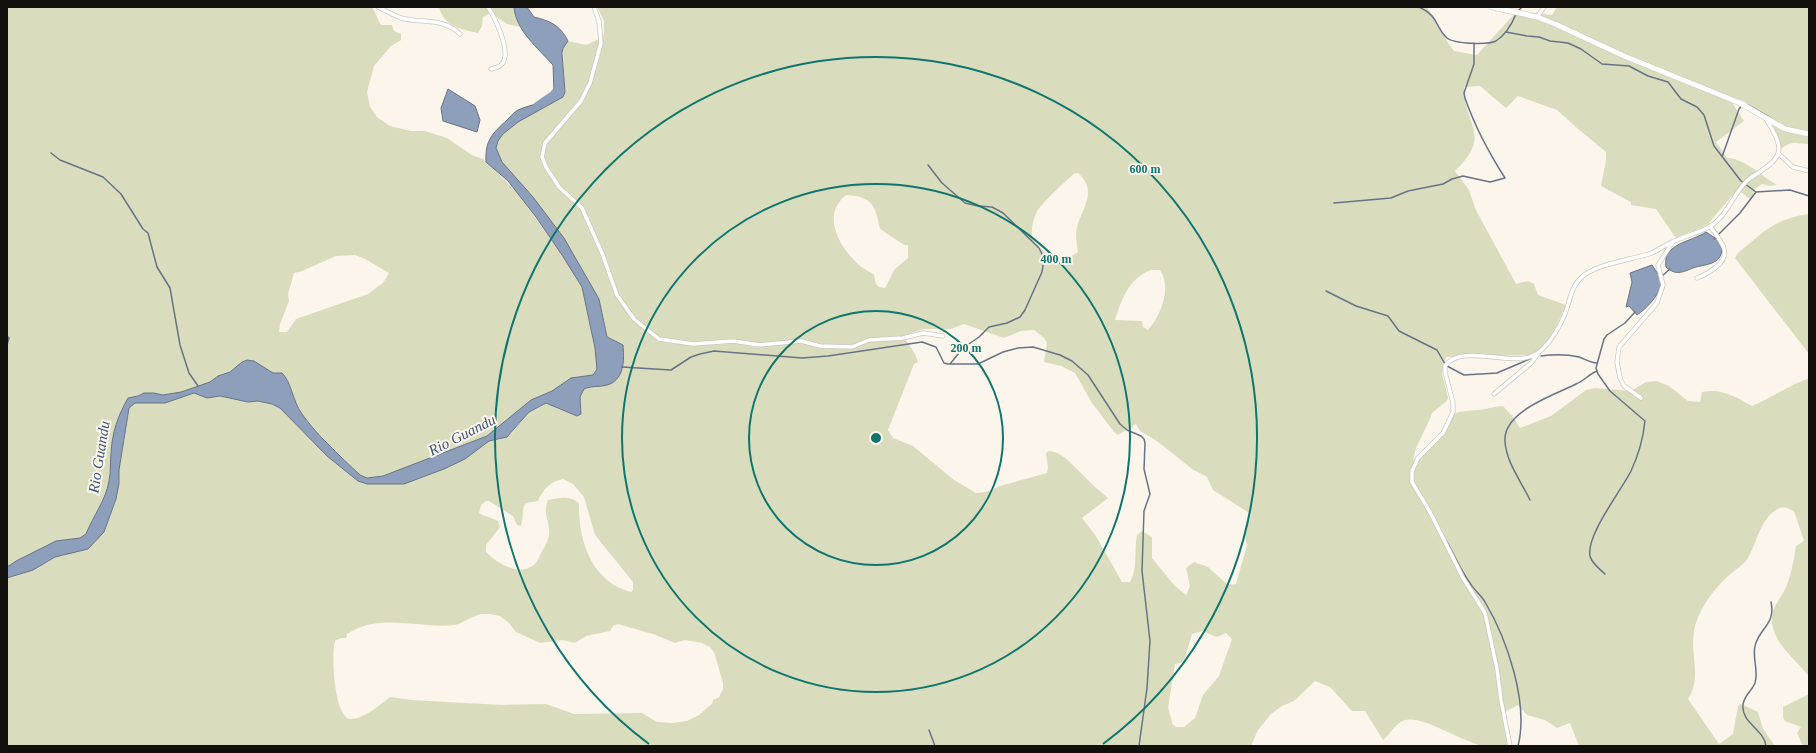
<svg xmlns="http://www.w3.org/2000/svg" width="1816" height="753" viewBox="0 0 1816 753" font-family="'Times New Roman',serif">
<style>
.green{fill:#d9ddbd;fill-rule:evenodd}
.water{fill:#8d9fba;stroke:#687486}
.lines{fill:none;stroke-linecap:round;stroke-linejoin:round}
.stream{stroke:#687486;stroke-width:1.5}
.river{stroke:#8d9fba;stroke-width:8}
.minor-casing{stroke:#cec7be;stroke-width:5}
.secondary-casing{stroke:#cec7be;stroke-width:6}
.minor{stroke:#fff;stroke-width:3.5}
.secondary{stroke:#fff;stroke-width:5}
.ring{fill:none;stroke:#0f766e;stroke-width:2}
.labels{text-anchor:middle;stroke-width:4;stroke-linejoin:round;paint-order:stroke}
.water-label{font-size:15px;font-style:italic;fill:#38547b;stroke:#fcf5eb}
.centre{fill:#0f766e;stroke:#fcf5eb;stroke-width:2}
.ring-label{font-size:12px;text-anchor:middle;font-weight:bold;fill:#0f766e;stroke:#fcf5eb;stroke-width:4;stroke-linejoin:round;paint-order:stroke}
</style>
<rect width="100%" height="100%" fill="#fcf5eb"/>
<path class="green" d="M7,7H372C376,13 377,19 381,25H392L394,31L401,34V40L391,46L374,66L367,92L370,107L377,117L390,126L411,131H425L447,138L472,155L483,159L516,191L562,255L582,287L595,348L597,369L593,375L571,378L552,391L531,400L487,436L383,476L367,478L360,475L326,441L301,413L282,373H273L254,361L247,360L242,362L230,372L215,378L210,382L181,392L163,395L154,393H144L138,396L128,398L121,409L111,451L110,480L107,491L86,534L80,538L56,541L18,560L7,567ZM355,255L365,259L389,273L383,283L368,294L296,319L287,332H279L280,324L289,301L288,294L294,273L302,271L336,256Z
M439,7H514L515,13L521,27L507,24L491,13L483,17L482,26L478,33C460,29 444,26 439,7Z
M597,7H1427L1440,31L1454,51L1477,55L1517,11L1552,15L1557,7H1809V144C1798,144 1791,140 1781,149C1778,136 1768,130 1766,117L1744,101L1737,99L1733,104L1744,121L1716,142L1727,158C1746,159 1761,176 1777,185L1770,186L1762,184L1755,189L1751,200L1741,192L1736,191L1707,225L1676,238L1656,209L1631,205V202L1601,186L1606,160V152L1577,128L1557,110L1518,96L1506,108L1480,86L1464,87C1464,127 1493,134 1455,171L1469,190L1476,210L1516,284L1528,281L1534,284L1538,295L1566,305L1553,333L1537,355L1446,357L1442,373L1448,398L1447,401L1432,413L1429,421L1416,448L1413,460C1423,455 1449,429 1449,416C1462,410 1466,411 1480,410C1488,409 1495,406 1503,406L1513,417L1520,428L1551,416L1586,390L1595,388L1631,391L1646,382L1657,381L1669,386L1688,401L1700,402L1702,392C1721,388 1736,397 1752,406C1772,397 1789,386 1809,378V676C1800,665 1781,648 1776,636C1764,609 1781,603 1788,582C1792,570 1794,558 1796,546L1804,541L1794,511C1789,509 1785,506 1780,508C1762,515 1757,541 1749,556C1745,565 1734,570 1727,577C1712,591 1698,610 1694,631C1690,654 1702,679 1688,699L1719,744L1733,734L1738,706L1741,704L1758,712L1763,729L1775,746H1579L1570,723L1557,728L1545,720L1527,715L1518,705L1503,713L1509,746C1501,746 1492,747 1484,746C1464,743 1423,715 1405,720C1395,723 1391,734 1383,740L1365,711H1352L1330,687L1315,681L1294,701L1282,706L1271,714L1258,730L1251,746H7V578L14,577L46,562L104,532L115,504L119,483V470L129,407L135,403H164L194,393L202,396H220L258,401L272,404L280,408L327,456L363,483L404,484L444,469L465,459L489,441L498,440L512,433L529,412L546,403L577,416L581,414C582,408 580,403 580,398C580,384 602,385 612,383L623,368V345L607,337L599,299L564,238L533,197L502,162L496,148L498,141L503,134L518,122L563,97L565,92L563,48L568,41L586,45L601,38L604,34V21ZM1075,173H1078C1098,191 1083,206 1077,227C1075,235 1077,244 1078,252C1075,254 1071,257 1067,258C1054,261 1034,247 1032,234C1031,228 1034,219 1036,213C1042,202 1065,182 1075,173ZM846,195C873,197 875,205 880,229L904,245H908V258L894,270L885,288C875,287 876,284 874,275C870,271 863,269 859,265C839,247 821,215 846,195ZM1151,270H1160C1172,288 1161,315 1148,330L1143,327L1142,321L1115,320C1122,299 1128,279 1151,270ZM964,324L1004,338L1021,331L1034,330L1044,338L1047,343L1044,362L1061,366L1075,373L1092,403L1114,432L1118,435L1136,424L1140,431L1157,441L1192,469L1207,477L1213,490L1251,514L1246,522L1244,533L1247,545L1236,584L1228,585L1208,567L1194,562L1186,568L1190,586L1186,595L1175,586L1152,558V537L1142,531L1137,535C1134,549 1138,569 1130,582H1122L1096,536L1082,518L1108,498C1100,491 1091,484 1084,476C1073,466 1064,452 1048,451L1046,454L1048,467L1047,473L1000,486L986,492L976,493L954,480L913,446L893,438L888,430L914,364L918,362L915,354L903,336L924,329H951ZM563,479L573,484L584,497L595,535L633,582V590L631,592C591,582 578,539 579,503C568,495 560,498 548,500C542,514 551,523 549,536C547,543 544,548 541,553C539,557 538,561 535,564C520,578 497,563 486,552V545L500,527L498,521C491,517 485,517 479,513L481,505L486,501H489L513,516L517,525L521,526C524,518 521,509 526,503L538,501C543,489 550,482 563,479ZM481,614H490L500,616L509,623L516,632L540,643L563,640L575,643L586,636L610,631L613,626L618,624L656,635L675,643L685,640L702,643L710,647L714,652L723,683V689L719,697L713,700L712,704L699,715L687,721L672,723L657,722L642,713L574,714L546,704L502,705L412,700L390,697C381,704 363,720 350,719C334,717 331,654 335,641L341,638H346L347,634C380,612 419,629 455,625C460,624 473,616 481,614ZM1202,631L1217,637L1226,633L1232,639L1219,676L1203,695L1195,718L1184,727H1177L1173,725L1168,708L1175,664L1181,663L1185,658L1192,634Z
M1809,214V354L1735,258L1737,254C1763,232 1774,219 1809,214Z
M1809,694V746H1803L1797,733L1801,727L1785,721L1783,717V707Z"/>
<path class="water" d="M514,7H527L534,17C550,21 560,25 568,41L563,48L562,53L565,92L563,97L518,122L503,134L498,141L496,148L502,162L533,197L564,238L599,299L607,337L623,345C624,358 625,375 612,383C604,388 592,385 584,389L580,397L581,414L577,416L546,403L529,412L507,437L489,441L465,459L444,469L404,484H367L358,481L327,456L280,408L272,404L258,401L248,402L220,396L207,398L194,393L165,403H135L129,408L119,470V483L116,499L104,532L88,549L55,557L33,570L7,578V567L18,560L56,541L80,538L86,534C93,516 106,500 109,481C111,472 110,462 111,453C112,433 118,415 128,398L138,396L144,393H154L163,395L181,392L210,382L218,376L230,372L242,362L247,360L254,361L273,373H282C292,383 292,400 302,414C318,436 340,456 360,475L367,478L383,476L487,436L531,400L552,391L571,378L593,375L597,369L595,348L582,287L562,255L536,217L508,181L486,162C485,140 492,134 507,120C511,116 514,112 518,110C531,104 546,104 554,93L553,65C538,48 516,31 514,7Z
M448,89L475,106L480,120L477,132L443,121L441,108Z
M1706,232L1715,238L1722,246C1723,264 1708,264 1696,267C1684,271 1677,277 1666,267C1662,243 1692,242 1706,232Z
M1652,265C1655,270 1661,277 1661,282C1661,294 1646,309 1637,315L1629,306L1626,307L1632,282L1630,273Z"/>
<g class="lines">
<path class="stream" d="M1419,7C1440,17 1434,26 1447,38C1454,44 1488,45 1496,41C1505,35 1512,24 1516,14
M1518,11L1522,7
M1506,32L1527,36L1539,37L1550,41L1568,43L1581,49L1602,64L1629,66L1648,76L1668,82L1681,99L1697,107L1704,115L1714,146L1741,181L1756,192L1790,190L1809,196
M1748,105L1769,117
M51,153L60,160L103,177L121,194L143,229L148,233L157,267L170,288L180,345L189,373L198,386
M1722,157L1739,109L1742,105
M928,165L942,183L965,203L978,206L992,207L1003,213L1039,248L1044,258L1042,272L1025,310L1020,317L1007,323L989,327L979,337L963,348L950,364
M1334,203L1391,198L1408,191L1443,184L1452,179L1463,176L1490,182L1505,178C1489,153 1475,127 1465,98L1464,93L1474,64V43
M1714,239L1740,213L1756,192
M1662,276L1670,269
M1326,291L1356,306L1388,316L1399,331L1437,350L1445,364
M7,336L9,338L7,345
M1541,356C1554,354 1566,354 1579,357C1585,359 1590,363 1597,363
M1447,366L1464,375L1497,373L1532,358
M622,367L671,370L691,357L700,354L714,351L802,358L828,356L922,342L936,347L944,363L948,364H978L1003,352L1018,348L1033,347L1060,355L1072,361L1088,375L1120,424L1127,430L1141,436L1144,439L1145,443L1144,469L1150,494L1144,511L1142,571L1150,641L1147,688L1139,746
M1530,500C1521,481 1506,462 1505,441C1503,411 1555,395 1576,384C1584,381 1589,374 1597,371
M1446,540C1454,554 1460,569 1470,583C1474,590 1481,595 1485,602C1507,639 1529,703 1518,746
M1605,574C1600,569 1592,564 1590,556C1586,535 1621,491 1631,471C1639,454 1643,440 1645,421L1610,391L1598,374L1596,368L1604,339L1607,335L1625,323L1635,312
M929,730L935,746
M1766,746C1764,729 1741,723 1743,705C1744,695 1752,691 1755,683C1759,671 1752,658 1755,646C1759,628 1776,625 1771,602"/>
<path class="river" d="M537,106L553,95L558,89"/>
<defs>
<path id="minor" d="M378,7C386,11 393,15 401,18C422,24 443,17 460,34
M488,7C495,18 512,52 502,64C500,67 495,68 491,69
M594,7L599,21L601,43L590,83L581,101L545,143L542,157L546,167L559,187L582,208L602,253L617,295L634,319L659,339L693,344L733,341L760,345L801,341L820,346L852,347L869,340L903,338L923,333L943,336
M1537,17L1544,7
M1778,153L1793,167L1809,171
M1697,278C1705,275 1710,272 1716,267C1734,253 1720,241 1710,226
M1494,394L1531,363L1538,354
M1641,398L1624,386L1620,378L1617,362L1619,347L1657,303L1663,285L1658,265L1672,243
M1510,746L1501,700L1497,669L1485,613L1463,578L1430,512L1412,482V471L1418,458L1443,433L1453,412V403L1445,372V366C1460,343 1509,366 1532,356C1548,350 1562,323 1567,308C1571,296 1572,285 1583,276C1600,263 1631,260 1652,253C1658,250 1664,246 1670,243C1682,237 1695,234 1707,228C1727,219 1732,194 1748,180C1759,171 1784,161 1778,143C1776,134 1770,126 1766,119"/>
<path id="secondary" d="M1492,7L1537,17L1555,24L1624,56L1740,103L1785,129L1809,134"/>
</defs>
<use href="#minor" class="minor-casing"/>
<use href="#secondary" class="secondary-casing"/>
<use href="#minor" class="minor"/>
<use href="#secondary" class="secondary"/>
</g>
<g class="ring">
<circle cx="876" cy="438" r="127"/>
<circle cx="876" cy="438" r="254"/>
<path d="M649 744A381 381 0 1 1 1103 744"/>
</g>
<g class="labels">
<g class="water-label">
<text transform="translate(462 435) rotate(-27)" y="5">Rio Guandu</text>
<text transform="translate(99 457) rotate(-81)" y="5">Rio Guandu</text>
</g>
</g>
<circle cx="876" cy="438" r="6" class="centre"/>
<g class="ring-label">
<text x="1145" y="173">600 m</text>
<text x="1056" y="263">400 m</text>
<text x="966" y="352">200 m</text>
</g>
<rect width="1816" height="753" fill="none" stroke="#12100d" stroke-width="16"/>
</svg>
